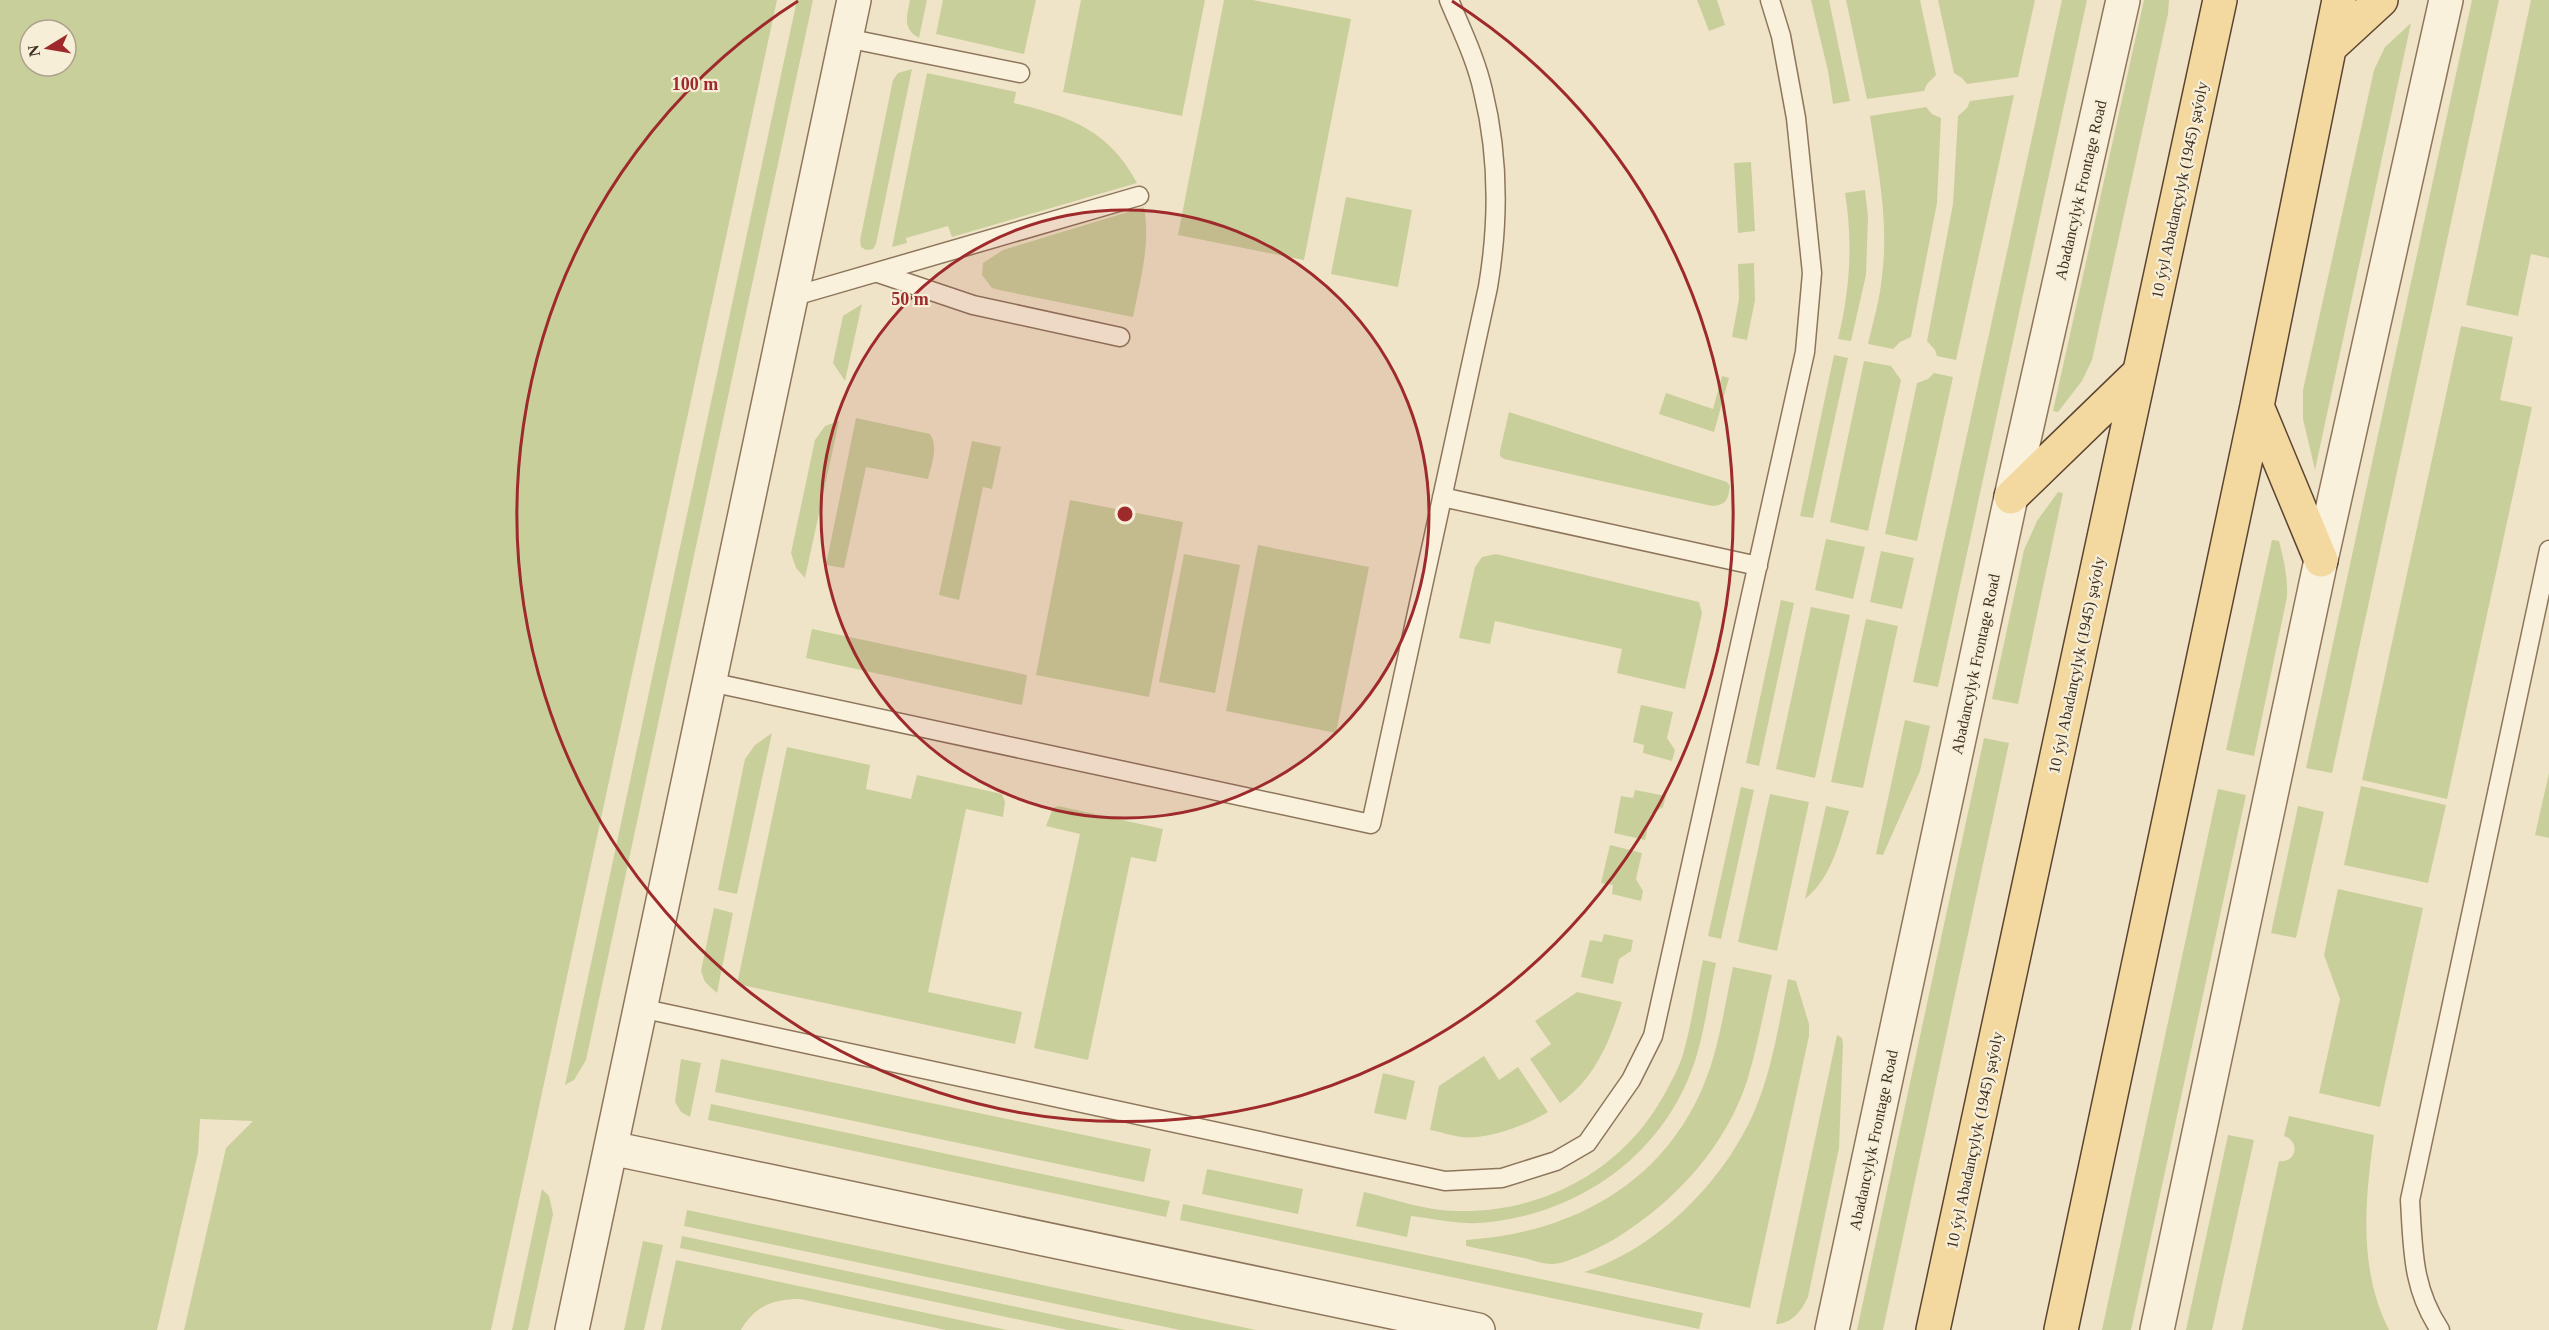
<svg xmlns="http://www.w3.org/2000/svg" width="2549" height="1330" viewBox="0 0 2549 1330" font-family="'Times New Roman',serif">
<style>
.green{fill:#c9cf9b;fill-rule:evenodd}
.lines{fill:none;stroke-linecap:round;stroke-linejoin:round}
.service-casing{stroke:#8d765c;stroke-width:21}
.minor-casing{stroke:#8d765c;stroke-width:36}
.primary-casing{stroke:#5b4430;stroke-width:36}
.service{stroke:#faf1dc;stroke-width:18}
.minor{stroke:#faf1dc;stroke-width:33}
.primary{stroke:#f3d9a0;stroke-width:33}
.ring{fill:none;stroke:#9e2a2b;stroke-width:3}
.labels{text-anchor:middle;stroke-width:4.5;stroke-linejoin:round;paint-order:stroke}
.street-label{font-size:16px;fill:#3d2e20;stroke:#f7eed8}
.centre{fill:#9e2a2b;stroke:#f7eed8;stroke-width:3}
.ring-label{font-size:18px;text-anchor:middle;font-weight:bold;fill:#9e2a2b;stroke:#f7eed8;stroke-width:4.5;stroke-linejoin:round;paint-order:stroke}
</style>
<rect width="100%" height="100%" fill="#f0e4c8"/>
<path class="green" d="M0,0H777L491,1330H184L226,1148L253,1121L200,1119L198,1153L157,1330H0ZM30,30H66V66H30Z
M797,0H813L586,1060L574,1080L565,1085Z
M910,0H927L919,38C902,29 907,16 910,0Z
M943,0H1036L1024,54L936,34Z
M1081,0H1205L1182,116L1063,92Z
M1224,0H1253L1351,19L1304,260L1178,235Z
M1697,0H1717L1725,25L1709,31Z
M1811,0H1829L1850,101L1833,104L1828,71Z
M1846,0H1920L1936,75L1927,84L1924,91L1867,99Z
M1938,0H2035L2018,77L1967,84L1962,78L1954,73Z
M2062,0H2087L1938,687L1913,682Z
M2144,0H2169L2168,14L2092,360L2082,381L2058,412L2053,411Z
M2472,0H2499L2332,773L2306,768Z
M2531,0H2549V258L2531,254L2518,316L2466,305Z
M2411,23L2315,470L2303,419V390L2374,70L2385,47Z
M912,69L876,244L873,249L866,250L861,247L860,240L893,80L898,73Z
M927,73L1016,92L1014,103C1069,116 1109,130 1137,183L952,237L948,226L906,238L907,243L892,247Z
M2014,95L1956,360L1937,356L1935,350L1927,341L1953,204L1958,116L1967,108L1970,101Z
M1926,107L1932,114L1941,118L1937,203L1911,337L1900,342L1893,349L1868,344C1873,322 1880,299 1882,276C1889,222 1878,169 1870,116Z
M1751,162L1755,231L1738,233L1734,163Z
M1865,190L1868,216L1866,275L1851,341L1838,339C1850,290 1853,243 1845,193Z
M1346,197L1412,210L1398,287L1331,274Z
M1144,207C1151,244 1140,281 1133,317L999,290L992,288L982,275L983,263L1003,250Z
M1754,263L1755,300L1747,340L1732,337L1739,299L1738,264Z
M862,304L845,381L833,363L843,316Z
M2461,326L2513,337L2500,400L2532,407L2447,799L2362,780Z
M1834,355L1848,358L1813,518L1800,516Z
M1864,361L1891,366L1901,380L1868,531L1830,522Z
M1934,373L1953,377L1917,541L1885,534L1917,383L1928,379Z
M1722,376L1729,378L1714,432L1659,414L1666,393L1713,409Z
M1509,412L1727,482L1730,486C1728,499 1727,505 1712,506L1504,459L1500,456V451Z
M856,418L930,434C939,447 931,466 928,479L866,467L844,568L826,565Z
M839,421L805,578L796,568L791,553L815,440L825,426Z
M972,441L1001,447L992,489L983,487L959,600L939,595Z
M2058,492L2063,493L2018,704L1992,699L2024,550L2037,521Z
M1070,500L1183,522L1149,697L1036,675Z
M1826,539L1865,547L1853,599L1815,590Z
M2272,540L2279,541C2284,560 2288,578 2287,597L2254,756L2226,750Z
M1258,545L1369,567L1336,733L1226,711Z
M1881,551L1914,558L1902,609L1870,602Z
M1184,554L1240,565L1215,693L1159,682Z
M1496,554L1699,602L1702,613L1685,689L1617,673L1622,649L1495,621L1490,644L1459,638L1475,567L1482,557Z
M1781,600L1794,603L1759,766L1746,763Z
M1811,607L1850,615L1815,778L1776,769Z
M1866,619L1898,626L1863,788L1831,782Z
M812,629L1027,675L1022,705L806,658Z
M1641,705L1673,712L1667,738L1675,750L1672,761L1643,753L1644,745L1633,742Z
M1905,720L1930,726L1920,771L1883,855L1876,854Z
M772,733L737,894L718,890L745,759L755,745Z
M1984,738L2009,743L1883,1330H1857Z
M787,747L870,765L866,789L911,799L917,775L1002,794L1005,802L1003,817L966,809L928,992L1022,1012L1015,1044L737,984Z
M2549,773V838L2535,835Z
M2361,786L2446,805L2428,883L2344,865Z
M1741,787L1754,790L1721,939L1708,936Z
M2218,789L2246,795L2131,1330H2102Z
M1635,790L1666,796L1663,807L1651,814L1645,840L1614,833L1621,796L1633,798Z
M1770,794L1809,802L1777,951L1738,942Z
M1058,806L1163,829L1156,862L1131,857L1088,1060L1034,1048L1080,834L1046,826L1053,808Z
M1826,806L1849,811C1839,843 1832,877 1805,899Z
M2298,806L2324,812L2296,938L2271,933Z
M1610,845L1642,853L1636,879L1643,891L1641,901L1612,894L1613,885L1601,883Z
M2338,889L2423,908L2380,1107L2319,1093L2340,999L2324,955Z
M714,908L733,913L717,993L705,982L701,971Z
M1604,934L1633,940L1631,951L1619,959L1613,984L1581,977L1590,940L1602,942Z
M1703,960L1716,963C1709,995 1705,1030 1695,1061C1669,1140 1604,1196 1524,1216C1506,1220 1485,1224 1465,1223C1447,1222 1429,1218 1411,1216L1407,1237L1356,1226L1364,1192C1394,1199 1426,1211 1457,1211C1543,1213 1623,1170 1664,1095C1671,1082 1679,1068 1683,1054C1692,1023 1696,991 1703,960Z
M1733,967L1772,975C1764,1009 1758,1044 1748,1078C1727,1145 1677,1200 1618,1237C1605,1245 1566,1265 1551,1264C1542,1264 1532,1260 1524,1258C1504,1254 1485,1250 1466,1246V1240C1578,1233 1675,1177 1711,1065C1721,1034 1726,999 1733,967Z
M1788,979L1796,981L1809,1024V1036L1750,1308L1584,1272C1657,1249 1724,1181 1754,1112C1772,1071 1779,1023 1788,979Z
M1577,992L1622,1002C1610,1041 1595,1079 1560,1103L1530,1059L1551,1044L1535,1021Z
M1837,1035L1842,1038L1843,1044L1839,1148L1808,1297C1802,1310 1792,1324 1776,1324Z
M1484,1056L1499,1080L1518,1067L1548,1112C1527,1125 1487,1140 1462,1137C1452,1136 1441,1132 1430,1130L1439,1086Z
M681,1059L701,1063L690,1117L681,1112L675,1102Z
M721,1059L1151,1149L1144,1182L715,1092Z
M1383,1073L1415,1081L1406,1120L1374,1113Z
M711,1104L1170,1201L1166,1217L708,1120Z
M2289,1116L2374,1135C2365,1202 2358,1268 2389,1330H2242L2279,1161C2296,1164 2301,1141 2284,1136Z
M2228,1135L2254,1140L2212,1330H2186Z
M1207,1169L1303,1189L1298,1214L1202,1194Z
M542,1189L549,1196L553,1214L528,1330H512Z
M1183,1204L1703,1313L1699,1329L1180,1220Z
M687,1210L1256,1330H1180L684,1226Z
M682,1236L1125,1330H1068L680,1248Z
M643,1241L663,1245L644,1330H624Z
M676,1260L1007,1330H946L800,1299C773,1299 755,1306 741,1330H661Z"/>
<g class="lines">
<defs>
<path id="service" d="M846,38L1020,73
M878,273L973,305L1120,337
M791,297L1139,196
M1442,497L1758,566
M710,682L1371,824L1488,287C1499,221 1499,156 1483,91C1476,59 1461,29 1449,0
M640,1008L1445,1181L1502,1178L1556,1161L1587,1143L1631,1080L1653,1036L1805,352L1812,273L1796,118L1781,36L1770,0
M2440,1330C2412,1288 2413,1249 2410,1200L2549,550"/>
<path id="minor" d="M611,1148L1478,1330
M572,1330L854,0
M1832,1330L2011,497L2123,0
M2157,1330L2321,560L2446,0"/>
<path id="primary" d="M2331,46L2381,0
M2257,406L2321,560
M2011,497L2138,374
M1933,1330L2220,0
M2061,1330L2257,406L2339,0"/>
</defs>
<use href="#service" class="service-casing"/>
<use href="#minor" class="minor-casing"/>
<use href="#primary" class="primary-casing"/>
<use href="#service" class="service"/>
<use href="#minor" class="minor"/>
<use href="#primary" class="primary"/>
</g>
<circle cx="1125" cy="514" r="304" fill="#9e2a2b" fill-opacity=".12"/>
<g class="ring">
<circle cx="1125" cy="514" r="304"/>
<path d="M1452 1A608 608 0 1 1 798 1"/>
</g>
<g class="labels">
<g class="street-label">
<text transform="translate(2080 190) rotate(-77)" y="6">Abadancylyk Frontage Road</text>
<text transform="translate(2179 190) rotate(-78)" y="6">10 ýyl Abadançylyk (1945) şaýoly</text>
<text transform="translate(1975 664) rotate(-78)" y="6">Abadancylyk Frontage Road</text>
<text transform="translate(2076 665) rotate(-78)" y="6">10 ýyl Abadançylyk (1945) şaýoly</text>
<text transform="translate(1873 1140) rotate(-78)" y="6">Abadancylyk Frontage Road</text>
<text transform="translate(1974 1140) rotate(-78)" y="6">10 ýyl Abadançylyk (1945) şaýoly</text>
</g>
</g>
<circle cx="1125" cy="514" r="9" class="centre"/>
<g class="ring-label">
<text x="695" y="90">100 m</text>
<text x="910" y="305">50 m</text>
</g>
<g transform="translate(48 48) rotate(259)"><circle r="28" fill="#f7eed8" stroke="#ada18e" stroke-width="1.5"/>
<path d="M0-4.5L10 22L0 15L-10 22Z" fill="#9e2a2b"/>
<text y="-9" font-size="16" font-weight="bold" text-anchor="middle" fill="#3d2e20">N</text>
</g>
</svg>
